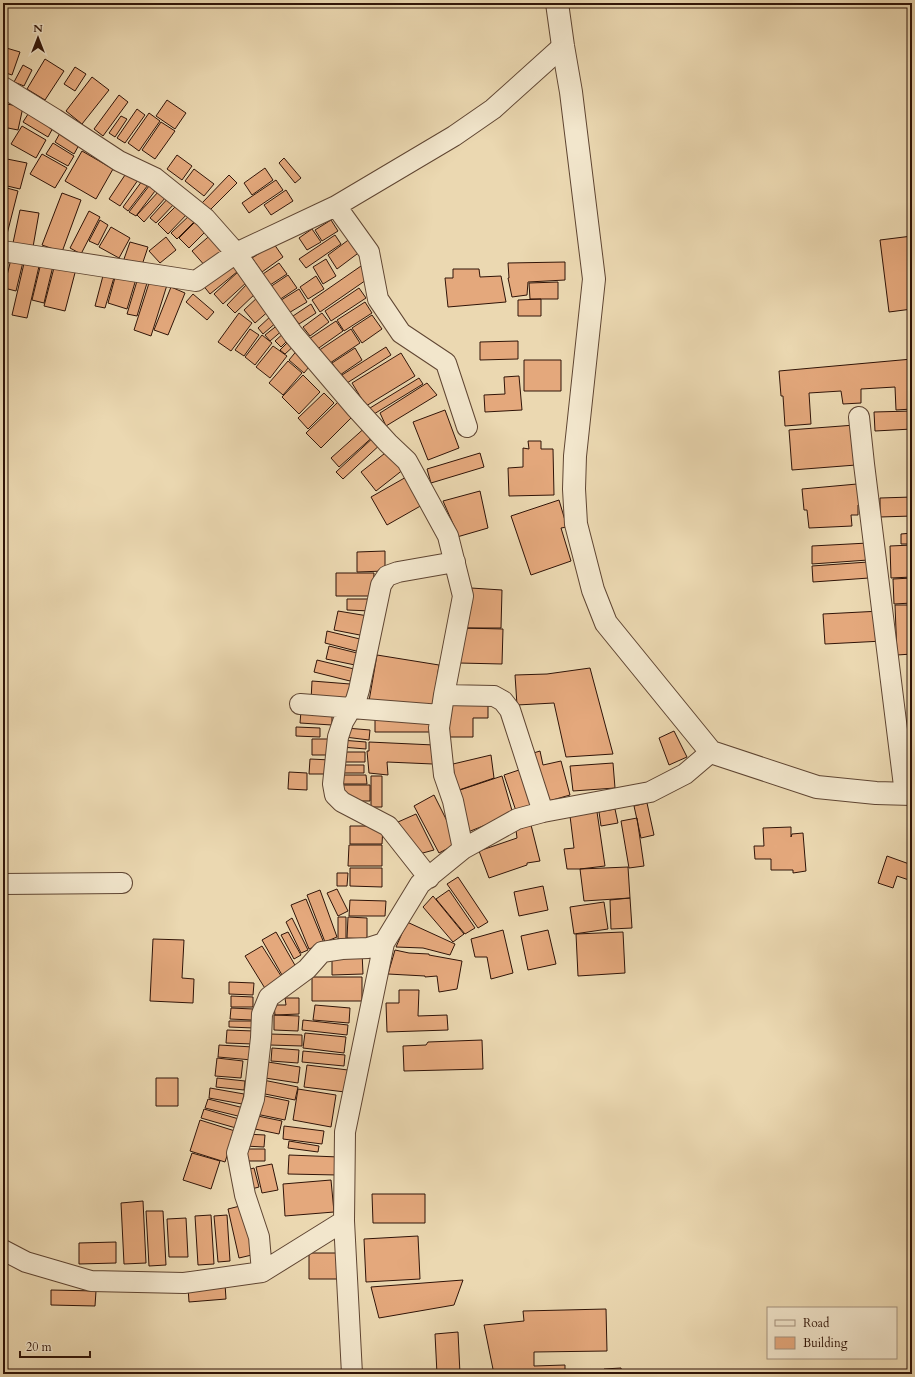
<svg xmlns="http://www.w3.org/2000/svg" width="915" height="1377" viewBox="0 0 915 1377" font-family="Cardo,serif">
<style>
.building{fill:#e4a87c;stroke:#301408}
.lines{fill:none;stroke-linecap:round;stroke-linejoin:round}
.minor-casing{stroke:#5f4532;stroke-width:22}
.tertiary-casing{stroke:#5f4532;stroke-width:24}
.minor{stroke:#f2e6cc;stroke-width:20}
.tertiary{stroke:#f2e6cc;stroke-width:22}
</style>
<rect width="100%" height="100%" fill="#ebd8b1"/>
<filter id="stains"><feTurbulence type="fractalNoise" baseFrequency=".005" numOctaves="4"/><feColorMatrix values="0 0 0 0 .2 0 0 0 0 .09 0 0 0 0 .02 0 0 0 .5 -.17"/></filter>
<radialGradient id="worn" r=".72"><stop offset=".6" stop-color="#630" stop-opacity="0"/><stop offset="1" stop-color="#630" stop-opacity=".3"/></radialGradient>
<path class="building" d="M3,47L20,52L12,75L3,72Z
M45,59L64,71L45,100L27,89Z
M23,65L32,70L24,86L14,82Z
M75,67L86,74L75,91L64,84Z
M92,77L109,90L82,124L66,111Z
M119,95L128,102L103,136L94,129Z
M167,100L186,113L175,129L156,116Z
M7,104L23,107L18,130L3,127Z
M137,109L145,115L125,143L117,138Z
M30,111L54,126L48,137L23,122Z
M149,113L160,121L139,151L128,143Z
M121,116L127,119L115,137L109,133Z
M161,122L175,131L155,159L142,150Z
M22,126L46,140L36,158L11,144Z
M60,133L79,145L74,154L55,142Z
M53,143L74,156L68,166L46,154Z
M82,151L113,169L96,199L65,181Z
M42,154L67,168L55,188L30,174Z
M177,155L192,166L182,180L167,169Z
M284,158L301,178L295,183L279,163Z
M7,159L27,163L20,189L3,185V176Z
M265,168L273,180L252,195L244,183Z
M194,169L214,184L204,196L185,181Z
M127,172L138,180L120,206L109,199Z
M229,175L237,183L210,210L202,203Z
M276,180L283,190L249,213L242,203Z
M142,181L148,185L128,211L123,207Z
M149,186L155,191L136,216L129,212Z
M3,187L18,191L5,242H3Z
M286,190L293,201L271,215L264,205Z
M159,191L166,197L144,222L137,215Z
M62,193L81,200L62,252L42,245Z
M170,196L176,202L156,223L150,218Z
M179,203L189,212L168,234L158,224Z
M20,210L39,213L33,247L13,243Z
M89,211L100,217L81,254L70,248Z
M192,213L198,218L177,239L171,233Z
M198,219L208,229L189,248L179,238Z
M100,220L108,225L98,245L89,241Z
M331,220L338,231L322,241L315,230Z
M111,227L130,238L119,258L99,247Z
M312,229L321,242L307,250L299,238Z
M214,232L228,248L206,267L192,251Z
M335,235L341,244L306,268L299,259Z
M912,236V309L889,312L880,240Z
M166,237L176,250L160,263L149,251Z
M351,238L361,251L337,269L328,255Z
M130,242L148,247L142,265L124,259Z
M274,244L283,257L262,272L252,258Z
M235,257L243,267L210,294L202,284Z
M3,258L9,259L3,282Z
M11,259L23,262L16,291L4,288Z
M25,259L40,262L27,318L12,315Z
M326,259L336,276L323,284L313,267Z
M565,262V280L528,282L527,295L512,297L508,278H509L508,263Z
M41,263L53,266L44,303L32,300Z
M279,263L287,274L267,287L260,276Z
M55,264L76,269L65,311L44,306Z
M361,266L369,278L320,312L312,300Z
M453,269H479L480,277L501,276L506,302L448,307L445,278H453Z
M239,271L248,281L223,304L214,294Z
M104,272L115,274L105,308L95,306Z
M116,274L136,279L127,309L108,303Z
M288,275L297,288L276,302L267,289Z
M316,276L324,289L308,299L300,287Z
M150,280L167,285L151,336L134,330Z
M137,281L147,283L137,316L127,314Z
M558,282V299H530L529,283Z
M248,283L257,292L235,313L227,305Z
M171,287L185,293L168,335L154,330Z
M359,288L366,298L331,321L325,311Z
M299,289L307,302L287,314L278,302Z
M193,294L214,312L207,320L186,302Z
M259,296L271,309L255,323L244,310Z
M541,299V316H518V300Z
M365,302L372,313L344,331L337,320Z
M311,304L316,313L299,324L293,316Z
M239,313L252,323L231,351L218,342Z
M322,313L329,322L310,336L303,327Z
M272,315L278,321L263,334L258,328Z
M372,315L382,329L362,343L352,328Z
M336,321L343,331L316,350L309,339Z
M279,324L284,329L270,341L265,335Z
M250,329L259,335L244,356L235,350Z
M351,329L360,343L327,365L318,351Z
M286,331L291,337L281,347L275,341Z
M262,335L272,343L255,365L245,357Z
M291,339L296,344L285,354L280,350Z
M518,341V359L480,360V342Z
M273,346L287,356L270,378L256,367Z
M386,347L391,355L347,383L342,375Z
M299,348L314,361L304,373L289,360Z
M355,348L362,360L340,375L332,363Z
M401,353L415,376L366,406L352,383Z
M912,359V409L896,410L895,387L861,389V403L843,404L841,391L809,393L811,424L785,426L783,396H781L779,371Z
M524,360H561V391H524Z
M288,361L302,373L283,395L269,383Z
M303,375L320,392L299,414L282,397Z
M519,376L522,410L485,412L484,395L505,394L504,377Z
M419,378L423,384L374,414L370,408Z
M427,383L437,395L386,426L380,413Z
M324,393L334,403L308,429L298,418Z
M338,402L352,417L321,448L306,433Z
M445,410L459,448L428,460L413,422Z
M912,411V429L875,431L874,412Z
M368,425L376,434L339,467L331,458Z
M855,425L856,465L792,470L789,430Z
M376,435L383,442L343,479L336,472Z
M528,441H541V449H553L554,495L509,496L508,468L523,467V448L529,449Z
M389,450L404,469L376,491L361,472Z
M480,453L484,467L431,483L427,469Z
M408,476L424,504L387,525L371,497Z
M857,484L859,505H858V515H851L852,526L809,528L807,510H804L802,489Z
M480,491L488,528L457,537L454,526L443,501Z
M912,497V516L880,517V498Z
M559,500L567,527L561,528L571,561L531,575L511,516Z
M912,533V544H901V534Z
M868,543V560L812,564V546Z
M912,545V577L891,578L890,546Z
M385,551V571L357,572V552Z
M868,562L869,578L813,582L812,566Z
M336,573H374L373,596H336Z
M912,578V603L894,604L893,579Z
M471,588L502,590L501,628H464Z
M347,599H371V611L347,610Z
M895,605H912V654L897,655Z
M338,611L368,616L365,636L334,630Z
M881,611L883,641L825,644L823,614Z
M463,628L503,629L502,664L459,663Z
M327,631L364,640L360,652L325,643Z
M329,646L357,653L355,665L326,659Z
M377,655L439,665L433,708L369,701Z
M317,660L354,669L350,681L314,672Z
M590,668L613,754L566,757L554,703L517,705L515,675L547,674Z
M312,681L350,684L348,703L311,701Z
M448,703L488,704V718H473V737H448Z
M301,711L332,713V725L300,723Z
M375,715H433V732H375Z
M296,727L320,728V737L296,736Z
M346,728L370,730L369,740L345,737Z
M674,731L687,757L669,765L659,738Z
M312,739H332V755H312Z
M341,740L366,742V749L341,747Z
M369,742L434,745L433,764L387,762L388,775L369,773L367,751H369Z
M540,751L543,765L561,761L570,795L542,803L527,755Z
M340,752H365V762H340Z
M491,755L494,778L456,791L453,764Z
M310,759L331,760V774H309Z
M613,763L615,788L573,791L570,766Z
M340,765H364V773H340Z
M522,769L536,804L516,811L504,775Z
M289,772L307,773V790L288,789Z
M340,775H366L367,784H340Z
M371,776H382V807H371Z
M502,776L513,814L463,834L457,791Z
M341,785H370V801H342Z
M434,795L458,843L439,853L414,806Z
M647,803L654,835L641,838L634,806Z
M615,809L618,823L601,826L599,812Z
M597,812L605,866L580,869H567L564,849L574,848L570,816Z
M416,814L434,850L419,854L398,822Z
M637,818L644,866L629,868L621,821Z
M531,825L540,861L527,863V865L489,878L479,851L517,838L516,830Z
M350,826H383L382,844H350Z
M791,827V837L792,834L803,833L806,871L793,873V870H771V859H755L754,846H764L763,828Z
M349,845H382V866H348Z
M887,856L912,865V881L897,876L893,888L878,883Z
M628,867L630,898L584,901L580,869Z
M350,868H382V887L350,886Z
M337,873H348L347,886H337Z
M458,877L488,922L478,928L447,884Z
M543,886L548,910L519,916L514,892Z
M337,889L348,911L338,916L327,893Z
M320,890L337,937L325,942L307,895Z
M449,890L475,928L465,934L436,899Z
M433,896L464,934L453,942L423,907Z
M630,898L632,928L611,929L610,900Z
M306,899L324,943L309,949L291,905Z
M350,900L386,901L385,916H349Z
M604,902L608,929L574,934L570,907Z
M338,917H346V939H338Z
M348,917L367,918V939L347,938Z
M292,918L308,950L301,953L286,922Z
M407,922L455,944L450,955L423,948L396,947Z
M503,930L513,973L491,979L487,957H475L471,939Z
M548,930L556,964L528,970L521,936Z
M276,932L296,967L282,975L262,940Z
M288,932L301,955L294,959L281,935Z
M623,932L625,973L578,976L576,934Z
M153,939L184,940L182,978L194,979L193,1003L150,1001Z
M262,946L283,979L266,990L245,956Z
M395,950L409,953L429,954V955L462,961L457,989L439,992L437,976L425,977V976L388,974Z
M362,952L363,974L332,975V953Z
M312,977H362V1001H312Z
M229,982L254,983L253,995L229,994Z
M399,990H419L418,1016L447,1015L448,1030L387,1032L386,1003H399Z
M231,996L253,997V1007H231Z
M285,998H299V1014L275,1015L274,1005H286Z
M315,1005L350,1008L349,1023L313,1020Z
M231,1008L253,1009L252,1020L230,1019Z
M274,1015L299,1016L298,1031L274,1030Z
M303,1020L348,1025L347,1035L302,1030Z
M229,1021H254V1028L229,1027Z
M227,1030L254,1031L253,1044L226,1043Z
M305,1033L346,1037L344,1053L303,1048Z
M270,1034L302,1035V1046L270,1045Z
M482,1040L483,1069L404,1071L403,1046L426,1045L428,1042Z
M219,1045L253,1047L252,1060L218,1057Z
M272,1048L299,1050L298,1063L271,1061Z
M303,1051L345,1055L344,1066L302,1062Z
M217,1058L243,1061L241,1078L215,1076Z
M268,1062L300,1067L298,1083L265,1078Z
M307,1065L348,1070L345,1092L304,1087Z
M156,1078H178V1106H156Z
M217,1078L245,1081L244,1090L216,1087Z
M263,1080L298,1087L295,1100L260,1093Z
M210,1088L244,1094L242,1104L209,1098Z
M298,1089L336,1095L331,1127L293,1120Z
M260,1095L289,1101L285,1120L256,1114Z
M208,1099L244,1108L242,1117L205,1108Z
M204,1109L239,1119L236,1128L201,1118Z
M253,1115L282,1121L279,1134L250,1128Z
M200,1120L235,1131L225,1162L190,1151Z
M284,1126L324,1131L322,1144L283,1139Z
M245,1134L265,1135L264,1147L244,1146Z
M289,1141L319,1146L318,1152L288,1148Z
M243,1149H265V1161H243Z
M192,1153L220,1161L211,1189L183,1180Z
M289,1155L339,1157L338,1175L288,1174Z
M272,1164L278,1190L262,1193L256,1167Z
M254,1168L259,1187L248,1190L243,1171Z
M331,1180L334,1212L285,1216L283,1184Z
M372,1194H425V1223H373Z
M143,1201L146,1263L124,1264L121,1203Z
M244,1205L256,1254L239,1258L228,1209Z
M146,1211H163L166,1265L149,1266Z
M211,1215L214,1264L198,1265L195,1216Z
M227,1215L230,1261L218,1262L214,1216Z
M186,1218L188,1257H169L167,1219Z
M418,1236L420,1279L366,1282L364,1239Z
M116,1242V1263L79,1264V1243Z
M309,1253H344V1279H309Z
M463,1280L454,1305L379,1318L371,1287Z
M225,1284L226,1299L189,1302L188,1287Z
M51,1290L96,1291L95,1306L51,1305Z
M606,1309L607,1351L534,1352V1366L565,1365V1374H494L484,1325L524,1321L523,1311Z
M458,1332L460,1374H437L435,1334Z
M621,1368L622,1374H605L604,1369Z"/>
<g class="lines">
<defs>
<path id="minor" d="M3,87L55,119L119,161L155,178L205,218L236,253L293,334L356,408L388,443L407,461L448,536L463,596L444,695L439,728L444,775L453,801L463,849
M336,206L369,252L378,299L401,333L446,363L467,427
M3,251L196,281L236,253L336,206L454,136L493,109L563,46
M859,417L864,464L905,794
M444,695L494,696L503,701L510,710L543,812
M300,704L441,715
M429,878L388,826L342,802L335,795L333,784L338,737L343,722L356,700L359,690L381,585L387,576L398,572L455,562
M3,884L122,883
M344,1221L352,1374
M3,1250L26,1262L91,1281L184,1283L262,1272L344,1221L345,1132L384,943L420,884L463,849L517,819L543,812L650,792L685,774L711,752
M262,1272L259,1237L245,1195L237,1153L254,1099L261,1038L262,1014L269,997L307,969L322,952L342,949L368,948L384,943"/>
<path id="tertiary" d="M557,3L563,46L571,92L594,279L575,456L574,489L576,524L593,590L606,623L711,752L817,787L876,793L912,794"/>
</defs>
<use href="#minor" class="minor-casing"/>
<use href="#tertiary" class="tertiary-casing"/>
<use href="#minor" class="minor"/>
<use href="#tertiary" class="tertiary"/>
</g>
<rect width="915" height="1377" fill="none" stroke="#ebd8b1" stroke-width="16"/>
<rect x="4" y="4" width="907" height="1369" fill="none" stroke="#301408" stroke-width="2"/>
<rect x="8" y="8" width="899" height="1361" fill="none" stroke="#301408"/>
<rect x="767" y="1307" width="130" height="52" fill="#f2e6cc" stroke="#a4927e"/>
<rect x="775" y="1320" width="20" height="6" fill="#f2e6cc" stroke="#a4927e"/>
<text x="803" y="1327" font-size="12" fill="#301408">Road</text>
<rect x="775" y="1337" width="20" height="12" fill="#e4a87c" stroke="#a4927e"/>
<text x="803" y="1347" font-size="12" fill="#301408">Building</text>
<g transform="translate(38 38)" stroke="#f2e6cc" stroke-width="3" paint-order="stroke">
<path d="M0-3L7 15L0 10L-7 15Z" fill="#301408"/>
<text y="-6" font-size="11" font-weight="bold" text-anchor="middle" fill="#301408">N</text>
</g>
<path d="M20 1351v6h70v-6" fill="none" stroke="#301408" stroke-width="2"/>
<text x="26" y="1351" font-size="12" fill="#301408" stroke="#f2e6cc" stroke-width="3" paint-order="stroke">20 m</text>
<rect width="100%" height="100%" filter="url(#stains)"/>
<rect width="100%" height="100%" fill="url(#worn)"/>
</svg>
